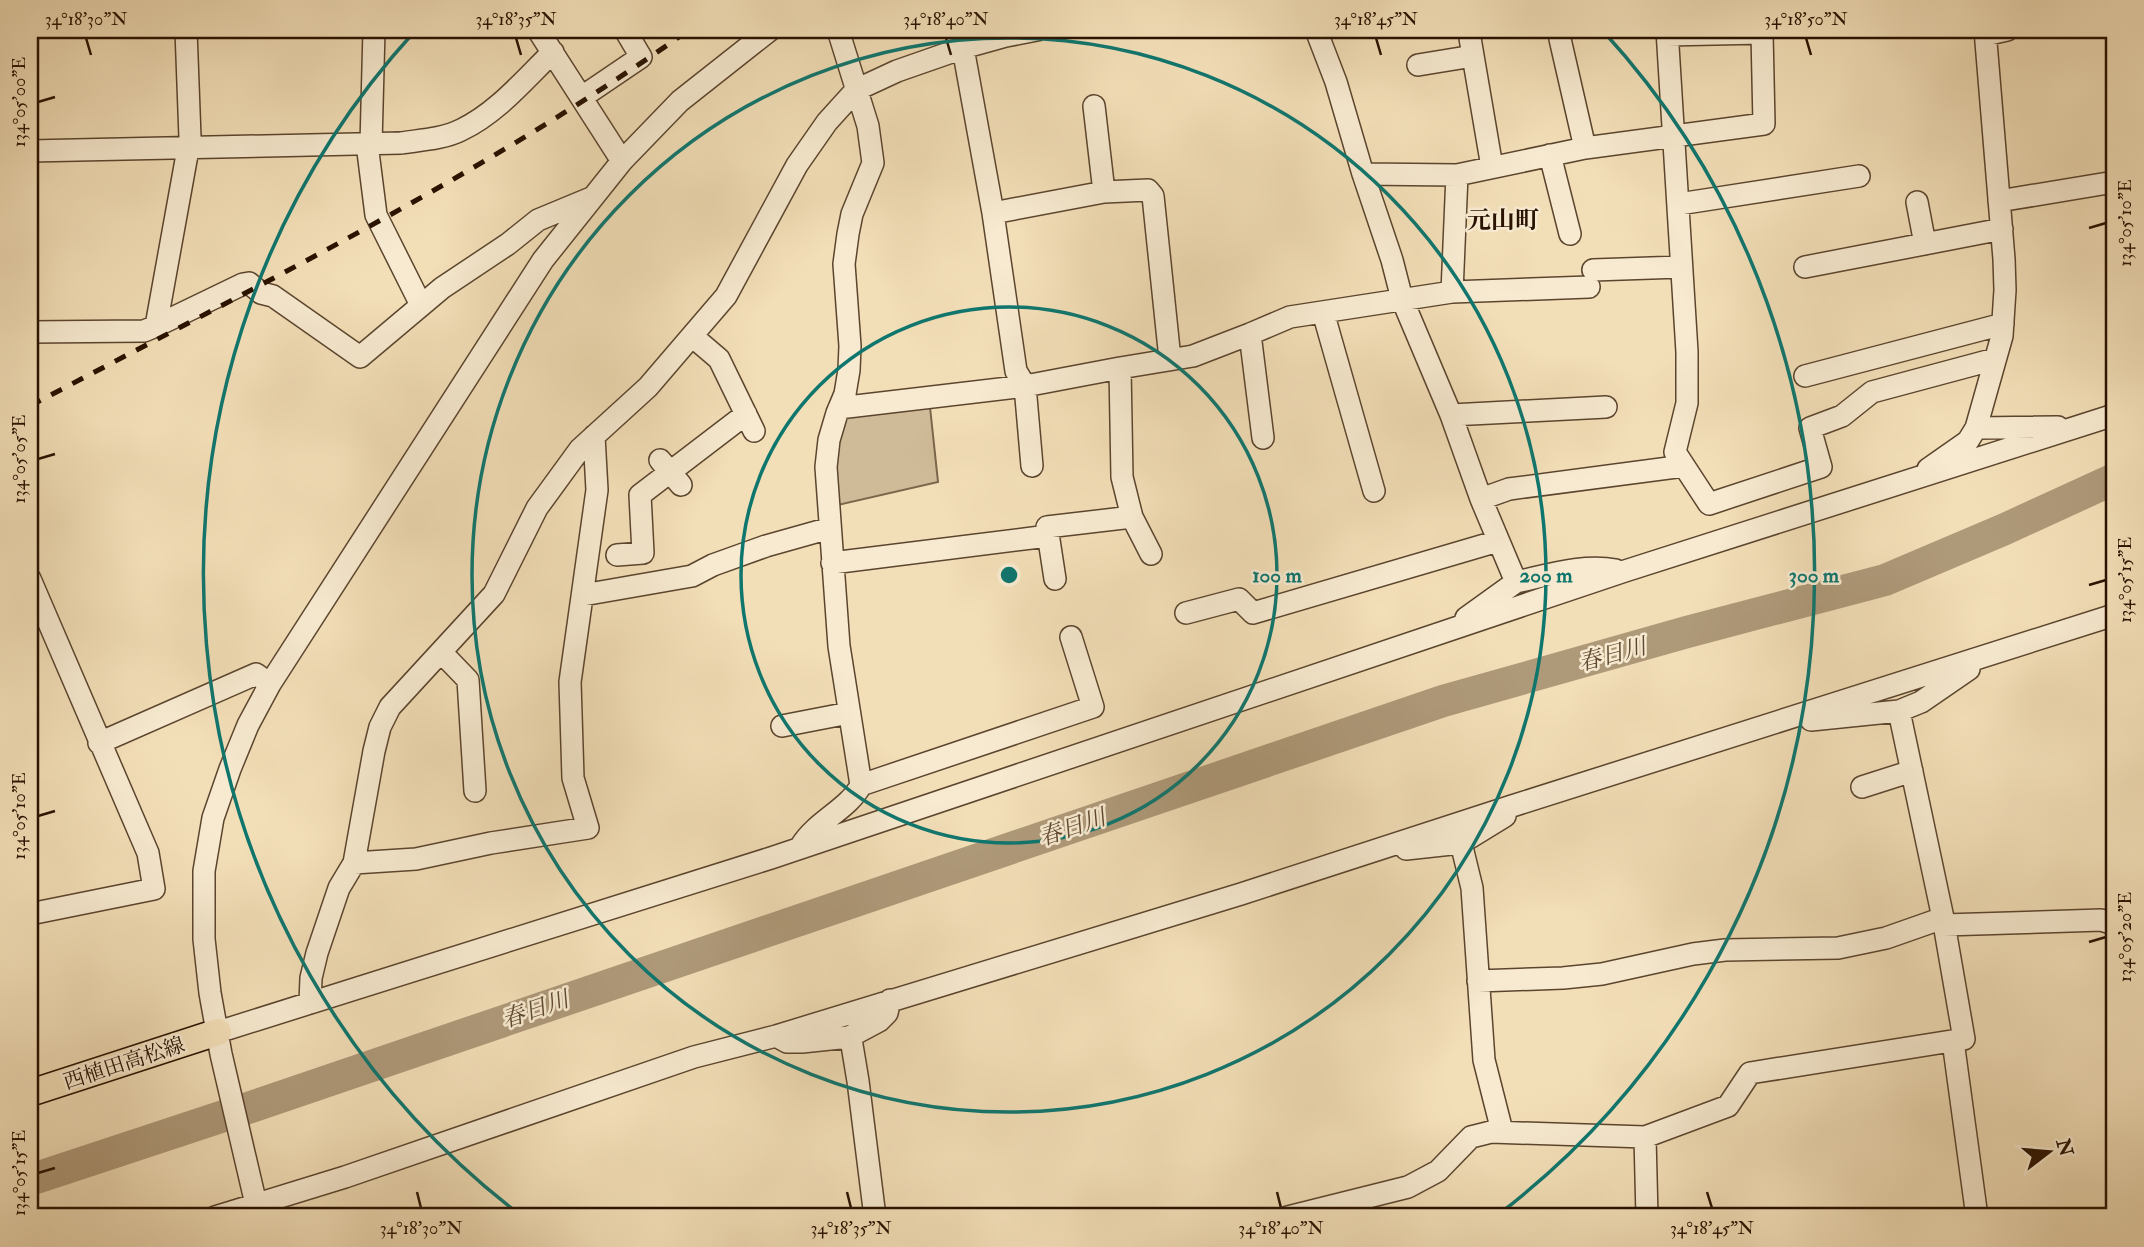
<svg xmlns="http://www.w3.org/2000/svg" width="2144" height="1247" viewBox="0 0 2144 1247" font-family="'IM FELL Double Pica','Noto Serif JP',serif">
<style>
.green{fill:#d0bb98;stroke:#7c664c;stroke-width:2}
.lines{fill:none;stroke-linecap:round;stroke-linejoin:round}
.river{stroke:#ae9979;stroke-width:32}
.minor-casing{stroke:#5b452e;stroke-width:24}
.major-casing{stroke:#291200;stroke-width:29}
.minor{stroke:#f7ead0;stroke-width:21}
.major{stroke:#f2deb7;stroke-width:26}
.rail{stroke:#291200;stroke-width:5;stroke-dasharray:12 12;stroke-linecap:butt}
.ticks{fill:none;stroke:#291200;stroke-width:2.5}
.ring{fill:none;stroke:#0f766e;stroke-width:3.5}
.labels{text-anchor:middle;stroke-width:5;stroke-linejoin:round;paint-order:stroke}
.street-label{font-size:21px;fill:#291200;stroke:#f7ead0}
.water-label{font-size:23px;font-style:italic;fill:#5e4830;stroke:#f7ead0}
.quarter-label{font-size:24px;font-weight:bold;fill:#291200;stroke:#f7ead0}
.centre{fill:#0f766e;stroke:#f7ead0;stroke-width:3.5}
.ring-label{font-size:21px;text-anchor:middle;font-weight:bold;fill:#0f766e;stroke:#f7ead0;stroke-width:5;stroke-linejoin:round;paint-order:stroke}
.neatline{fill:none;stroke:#291200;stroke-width:2.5}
.ticks-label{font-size:18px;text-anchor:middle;fill:#291200}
</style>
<rect width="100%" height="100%" fill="#f2deb7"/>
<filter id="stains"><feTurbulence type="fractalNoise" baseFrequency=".00286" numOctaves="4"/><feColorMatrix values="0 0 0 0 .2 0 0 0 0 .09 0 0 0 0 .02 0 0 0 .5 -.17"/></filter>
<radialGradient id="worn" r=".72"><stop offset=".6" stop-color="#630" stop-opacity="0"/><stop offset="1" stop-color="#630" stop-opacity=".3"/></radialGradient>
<path class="green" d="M930,407L938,482L838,505L833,500L836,430L842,422L848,417Z"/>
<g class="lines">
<path class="river" d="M30,1180L251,1107L1443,701L1687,632L1885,580L2005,529L2114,479"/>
<defs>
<path id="minor" d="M538,30L622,161
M1316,30L1336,82L1363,174L1392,260L1402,299L1451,415L1481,499L1516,582C1549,575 1582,564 1616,570
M1667,30L1687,352V403L1675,452L1709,504L1821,467L1810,428L1842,416L1872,392L1995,359
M1985,35L2007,30
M1470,38L1492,167
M1560,39L1585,148
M963,48L993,213L1016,371L1025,386L1032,466
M1418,65L1473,56
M582,97L641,57L625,30
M1094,106L1104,192
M367,144L376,215L421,305
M371,144L374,30
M30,151L401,143C421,140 443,139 461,130C497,113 525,79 553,52
M1550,155L1570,234
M1363,174L1457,175L1585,148L1764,124L1762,33L1667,35
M1999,201L2114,182
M1917,202L1925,244
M1679,204L1859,176
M993,213L1104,192L1148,190L1153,196L1170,359
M1805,267L2002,229
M1593,270L1680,267
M1452,292L1457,175
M1323,312L1374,491
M156,326L243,284L249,283L261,293L273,296L360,357L442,288L508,244L538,220L591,198
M30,332L144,331L156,326L190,138L186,30
M692,336L719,359L754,431
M1805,376L2003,324
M839,408L1025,386L1120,368
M1451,415L1606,407
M1976,428L2058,427
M1263,438L1250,334L1290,317L1452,292L1589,287
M660,460L681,485
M1928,469L1968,441L1976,428L2002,336L2005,290L2004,259L1985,30
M1481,499L1509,489L1684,466
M1151,554L1132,517L1122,477L1120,368L1193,356L1250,334
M617,555L643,553L640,495L746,414
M832,563L1048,536
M30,579L148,853L154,889L30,914
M1055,579L1047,527L1132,517
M583,595L692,576L713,565L766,546L830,528
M1186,613L1239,599L1253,613L1498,541
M1466,618L1516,582
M441,652L468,680L475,791
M1811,720L1899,711L1921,702L1969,669
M782,726L849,713
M99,743L256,674L270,684
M861,785L1093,707L1071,637
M1862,787L1912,771
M1461,843L1472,888L1484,1060L1502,1131
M801,846C816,821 849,809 861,785L839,646L826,467L829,440L837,413L845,394L849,370L850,346L844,264L848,234L852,214L873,163L868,126L838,30
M1406,849L1461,843L1505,816
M354,863L416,859L491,843L588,828L573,778L570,682L597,490L594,436
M1944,925L2101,920L2114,924
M1478,981L1563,978L1602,974L1693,954L1725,950L1838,948L1886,938L1943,918
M310,1003L311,978L317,953L339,888L354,863L374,751L380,727L390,707L494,594L537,508L580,449L648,387L726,296L797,165L827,122L856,90L897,71L963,48L1006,36L1037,30
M218,1032L771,858L1625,571L2114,415
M778,1037L787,1042H802L849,1037L879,1021L887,1013L890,1000
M849,1037L852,1045L858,1081L875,1217
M1953,1041L1977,1217
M1645,1137L1647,1217
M215,1217L345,1177L694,1057L776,1036L1241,894L1512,806L2114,615
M259,1217L221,1054L210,993L204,939V871L213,818L230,769L248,725L270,684L543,260L622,161L680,101L770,30
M1288,1217L1408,1187L1438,1171L1471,1137L1491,1132L1645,1137L1728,1106L1750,1073L1964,1039L1943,918L1899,711"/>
<path id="major" d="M30,1093L218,1032"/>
</defs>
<use href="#minor" class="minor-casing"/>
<use href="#major" class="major-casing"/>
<use href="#minor" class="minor"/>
<use href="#major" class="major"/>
<path class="rail" d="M30,406C253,288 482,176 689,30"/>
</g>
<path class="ticks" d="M86,38L91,55M516,38L521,55M946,38L951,55M1376,38L1381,55M1806,38L1811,55M38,102L55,97M2089,228L2106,223M38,459L55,454M2089,585L2106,580M38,816L55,811M2089,942L2106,937M38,1173L55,1168M417,1192L421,1208M847,1192L851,1208M1277,1192L1281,1208M1707,1192L1712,1208"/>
<g class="ring">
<circle cx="1009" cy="575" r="268"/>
<circle cx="1009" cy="575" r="537"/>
<path d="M519 1214A805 805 0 0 1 415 31M1603 31A805 805 0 0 1 1499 1214"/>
</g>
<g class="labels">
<g class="street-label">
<text transform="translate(124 1063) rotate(-18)" y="7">西植田高松線</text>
</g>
<g class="water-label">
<text transform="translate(1612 654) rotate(-15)" y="8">春日川</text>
<text transform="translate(1072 827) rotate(-19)" y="8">春日川</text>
<text transform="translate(535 1009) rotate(-19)" y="8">春日川</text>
</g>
<g class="quarter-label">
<text x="1503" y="228">元山町</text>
</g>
</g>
<circle cx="1009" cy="575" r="10" class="centre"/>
<g class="ring-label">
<text x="1277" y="582">100 m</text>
<text x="1546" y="582">200 m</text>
<text x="1814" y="582">300 m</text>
</g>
<rect width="2144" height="1247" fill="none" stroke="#f2deb7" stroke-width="77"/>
<g transform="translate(2049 1152) rotate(74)" stroke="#f7ead0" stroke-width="5" paint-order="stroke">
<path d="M0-5L12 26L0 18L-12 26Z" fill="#291200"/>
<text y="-10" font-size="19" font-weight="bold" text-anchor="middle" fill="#291200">N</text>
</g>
<rect x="38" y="38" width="2068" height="1170" class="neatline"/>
<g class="ticks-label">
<text x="86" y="25">34°18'30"N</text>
<text x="516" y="25">34°18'35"N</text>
<text x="946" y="25">34°18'40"N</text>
<text x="1376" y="25">34°18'45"N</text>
<text x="1806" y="25">34°18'50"N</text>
<text transform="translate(19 102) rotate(-90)" y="6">134°05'00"E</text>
<text transform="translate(2125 223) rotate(-90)" y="6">134°05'10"E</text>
<text transform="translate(19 459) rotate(-90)" y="6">134°05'05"E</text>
<text transform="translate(2125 580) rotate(-90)" y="6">134°05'15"E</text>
<text transform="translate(19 816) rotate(-90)" y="6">134°05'10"E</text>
<text transform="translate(2125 937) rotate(-90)" y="6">134°05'20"E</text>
<text transform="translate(19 1173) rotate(-90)" y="6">134°05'15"E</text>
<text x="421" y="1234">34°18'30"N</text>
<text x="851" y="1234">34°18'35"N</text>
<text x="1281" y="1234">34°18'40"N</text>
<text x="1712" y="1234">34°18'45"N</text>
</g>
<rect width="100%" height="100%" filter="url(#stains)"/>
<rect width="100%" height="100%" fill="url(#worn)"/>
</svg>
